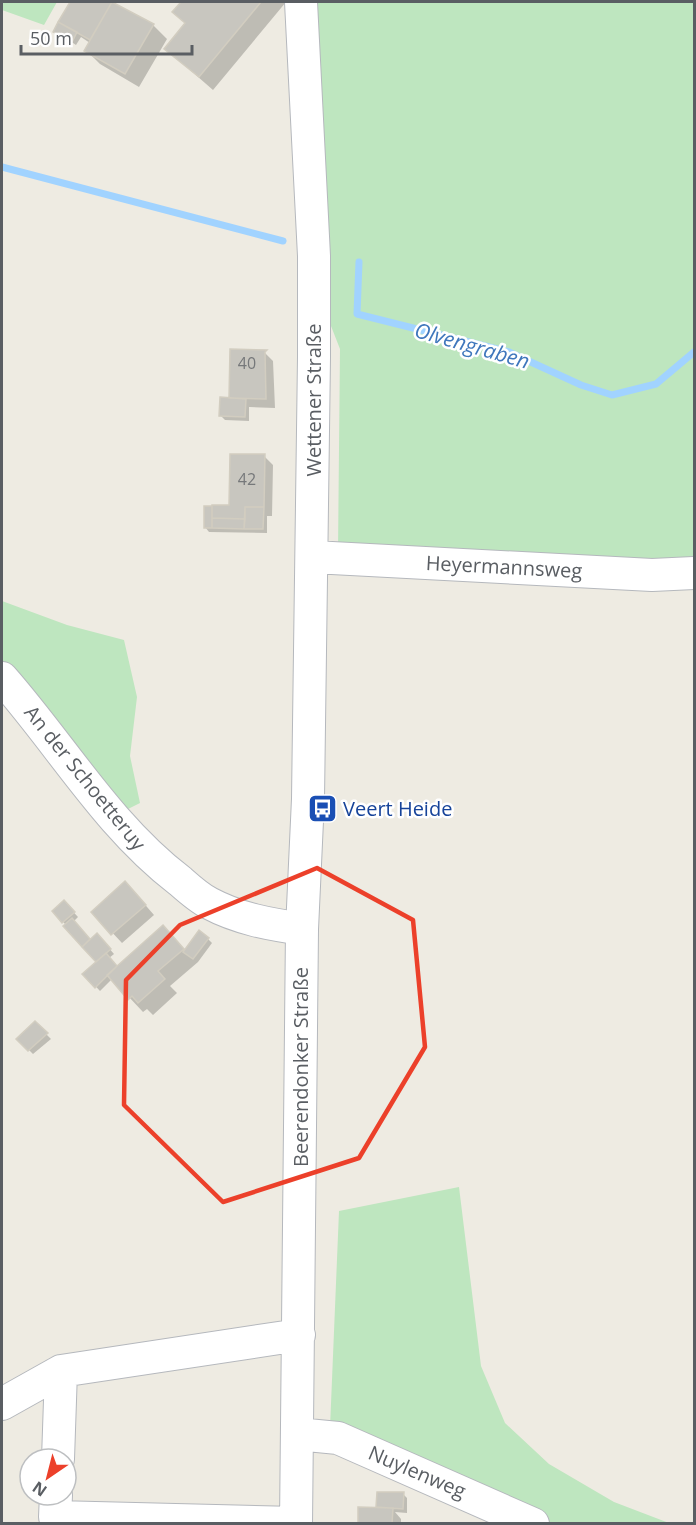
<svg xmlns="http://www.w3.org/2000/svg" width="696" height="1525" viewBox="0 0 696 1525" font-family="'Open Sans',sans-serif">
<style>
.green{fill:#bee6bf}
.shadow{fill:#0003}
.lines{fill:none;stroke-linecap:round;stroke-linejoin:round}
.stream{stroke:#a1d3ff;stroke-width:7}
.building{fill:#c8c6bf;stroke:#d2cdc0;stroke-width:1.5}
.minor-casing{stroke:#b5b8bd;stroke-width:34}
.minor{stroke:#fff;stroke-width:32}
.marked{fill:none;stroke:#ec402a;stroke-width:4.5;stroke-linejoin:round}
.labels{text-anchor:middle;stroke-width:5;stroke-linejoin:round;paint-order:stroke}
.number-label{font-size:16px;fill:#76787a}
.street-label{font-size:20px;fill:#5a5e63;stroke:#fff}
.transit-label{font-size:20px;fill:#164399;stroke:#fff;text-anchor:start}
.water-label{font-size:21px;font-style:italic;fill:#3f77bc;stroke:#fff}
</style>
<rect width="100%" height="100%" fill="#eeebe2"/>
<path class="green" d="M2,2H57L44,25L2,10Z
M292,2H694V564L338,551L340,349L304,257Z
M2,601L67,625L124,640L137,697L130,756L140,803L122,812L2,662Z
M459,1187L481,1366L505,1423L549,1464L614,1502L669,1523H549L330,1428L339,1211Z"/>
<path class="shadow" d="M72,2H111L153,25L167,39L139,87L100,64L86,50L90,43L81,37L76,45L55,31Z
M183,2H286L213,90L166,49L186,24L174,12Z
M264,352L273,361L275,408L249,407V421L225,420L221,416Z
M264,456L273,465L272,516H267V533L209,532L205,527L231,507Z
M134,892L154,915L122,943L93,912Z
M64,902L78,917L73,922L90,941L101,939L114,954L109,958L117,968L176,941L185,951L208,939L212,943L198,962L170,986L177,993L153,1015L147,1009L143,1012L112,979L100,991L84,974L97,962L54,911Z
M35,1023L51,1039L33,1054L18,1039Z
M378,1493L403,1494L407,1498V1513L395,1512L401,1519V1524H359L378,1509Z"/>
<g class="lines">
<path class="stream" d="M2,167L283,241
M359,262L357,314L509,352L581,385L612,395L656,384L694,352"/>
</g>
<path class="building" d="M70,2H112L90,40L58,22Z
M112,2L154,24L125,74L84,51Z
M181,2H261L199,77L164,49L185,23L172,12Z
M58,22L77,32L72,42L53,32Z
M230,349L267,350L265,352L266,399L229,398Z
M220,397L246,399L245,417L219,416Z
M230,454H265L264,507H245V519L212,518V505H229Z
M204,506H212V528H204Z
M245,507H264L263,529H244Z
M212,518L245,519L244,529L212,528Z
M125,881L146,905L111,935L91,912Z
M64,900L75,912L62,923L52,911Z
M72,918L90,939L82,947L63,926Z
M163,925L184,949L158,971L165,979L138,1003L132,996L128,1000L107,975Z
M199,930L209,938L193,959L183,952Z
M97,933L111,949L96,962L82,947Z
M106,953L117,966L95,988L82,974Z
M35,1021L48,1033L28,1051L16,1039Z
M377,1492H404L403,1509L376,1507Z
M358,1507L393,1508L392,1524H358Z"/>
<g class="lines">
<defs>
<path id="minor" d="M313,557L652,575L694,573
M2,678C62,746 107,825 180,881C189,889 199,898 209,903C239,919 269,924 302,929
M2,1404L61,1371L299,1335
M297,1434L338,1438L533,1524
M58,1459L61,1371
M56,1495L55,1517L296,1523
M296,1524L302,929L308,799L314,357V256L301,2"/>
</defs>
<use href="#minor" class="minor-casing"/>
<use href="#minor" class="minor"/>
</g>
<path class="marked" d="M317,868L413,920L425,1047L359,1158L223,1202L124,1105L126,980L180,925Z"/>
<defs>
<symbol id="bus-square" viewBox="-11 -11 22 22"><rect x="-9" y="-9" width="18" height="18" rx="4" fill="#1a4fb4" stroke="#fff"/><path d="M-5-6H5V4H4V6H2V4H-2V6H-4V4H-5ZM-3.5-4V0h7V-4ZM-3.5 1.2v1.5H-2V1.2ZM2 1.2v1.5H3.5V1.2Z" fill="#fff"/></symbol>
</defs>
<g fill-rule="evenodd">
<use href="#bus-square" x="306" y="792" width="33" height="33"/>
</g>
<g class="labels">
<g class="number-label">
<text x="247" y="369">40</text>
<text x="247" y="485">42</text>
</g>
<g class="street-label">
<text transform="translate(314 400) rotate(-90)" y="7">Wettener Straße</text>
<text transform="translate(504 567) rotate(3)" y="7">Heyermannsweg</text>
<text transform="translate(85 778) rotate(51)" y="7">An der Schoetteruy</text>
<text transform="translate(301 1067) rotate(-90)" y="7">Beerendonker Straße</text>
<text transform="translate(417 1472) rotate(23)" y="7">Nuylenweg</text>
</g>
<g class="transit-label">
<text x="343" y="816">Veert Heide</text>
</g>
<g class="water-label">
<text transform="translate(472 346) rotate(16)" y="7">Olvengraben</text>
</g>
</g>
<rect width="696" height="1525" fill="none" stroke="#5a5e63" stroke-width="6"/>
<g transform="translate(48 1477) rotate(215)"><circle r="28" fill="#ffffff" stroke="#bdbfc1" stroke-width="1.5"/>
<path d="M0-4.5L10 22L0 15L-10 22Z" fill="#ec402a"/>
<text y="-9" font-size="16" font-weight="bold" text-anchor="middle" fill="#5a5e63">N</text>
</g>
<path d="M21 45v9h171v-9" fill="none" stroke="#5a5e63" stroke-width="3"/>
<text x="30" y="45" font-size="18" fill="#5a5e63" stroke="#ffffff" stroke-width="4.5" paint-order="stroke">50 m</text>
</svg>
